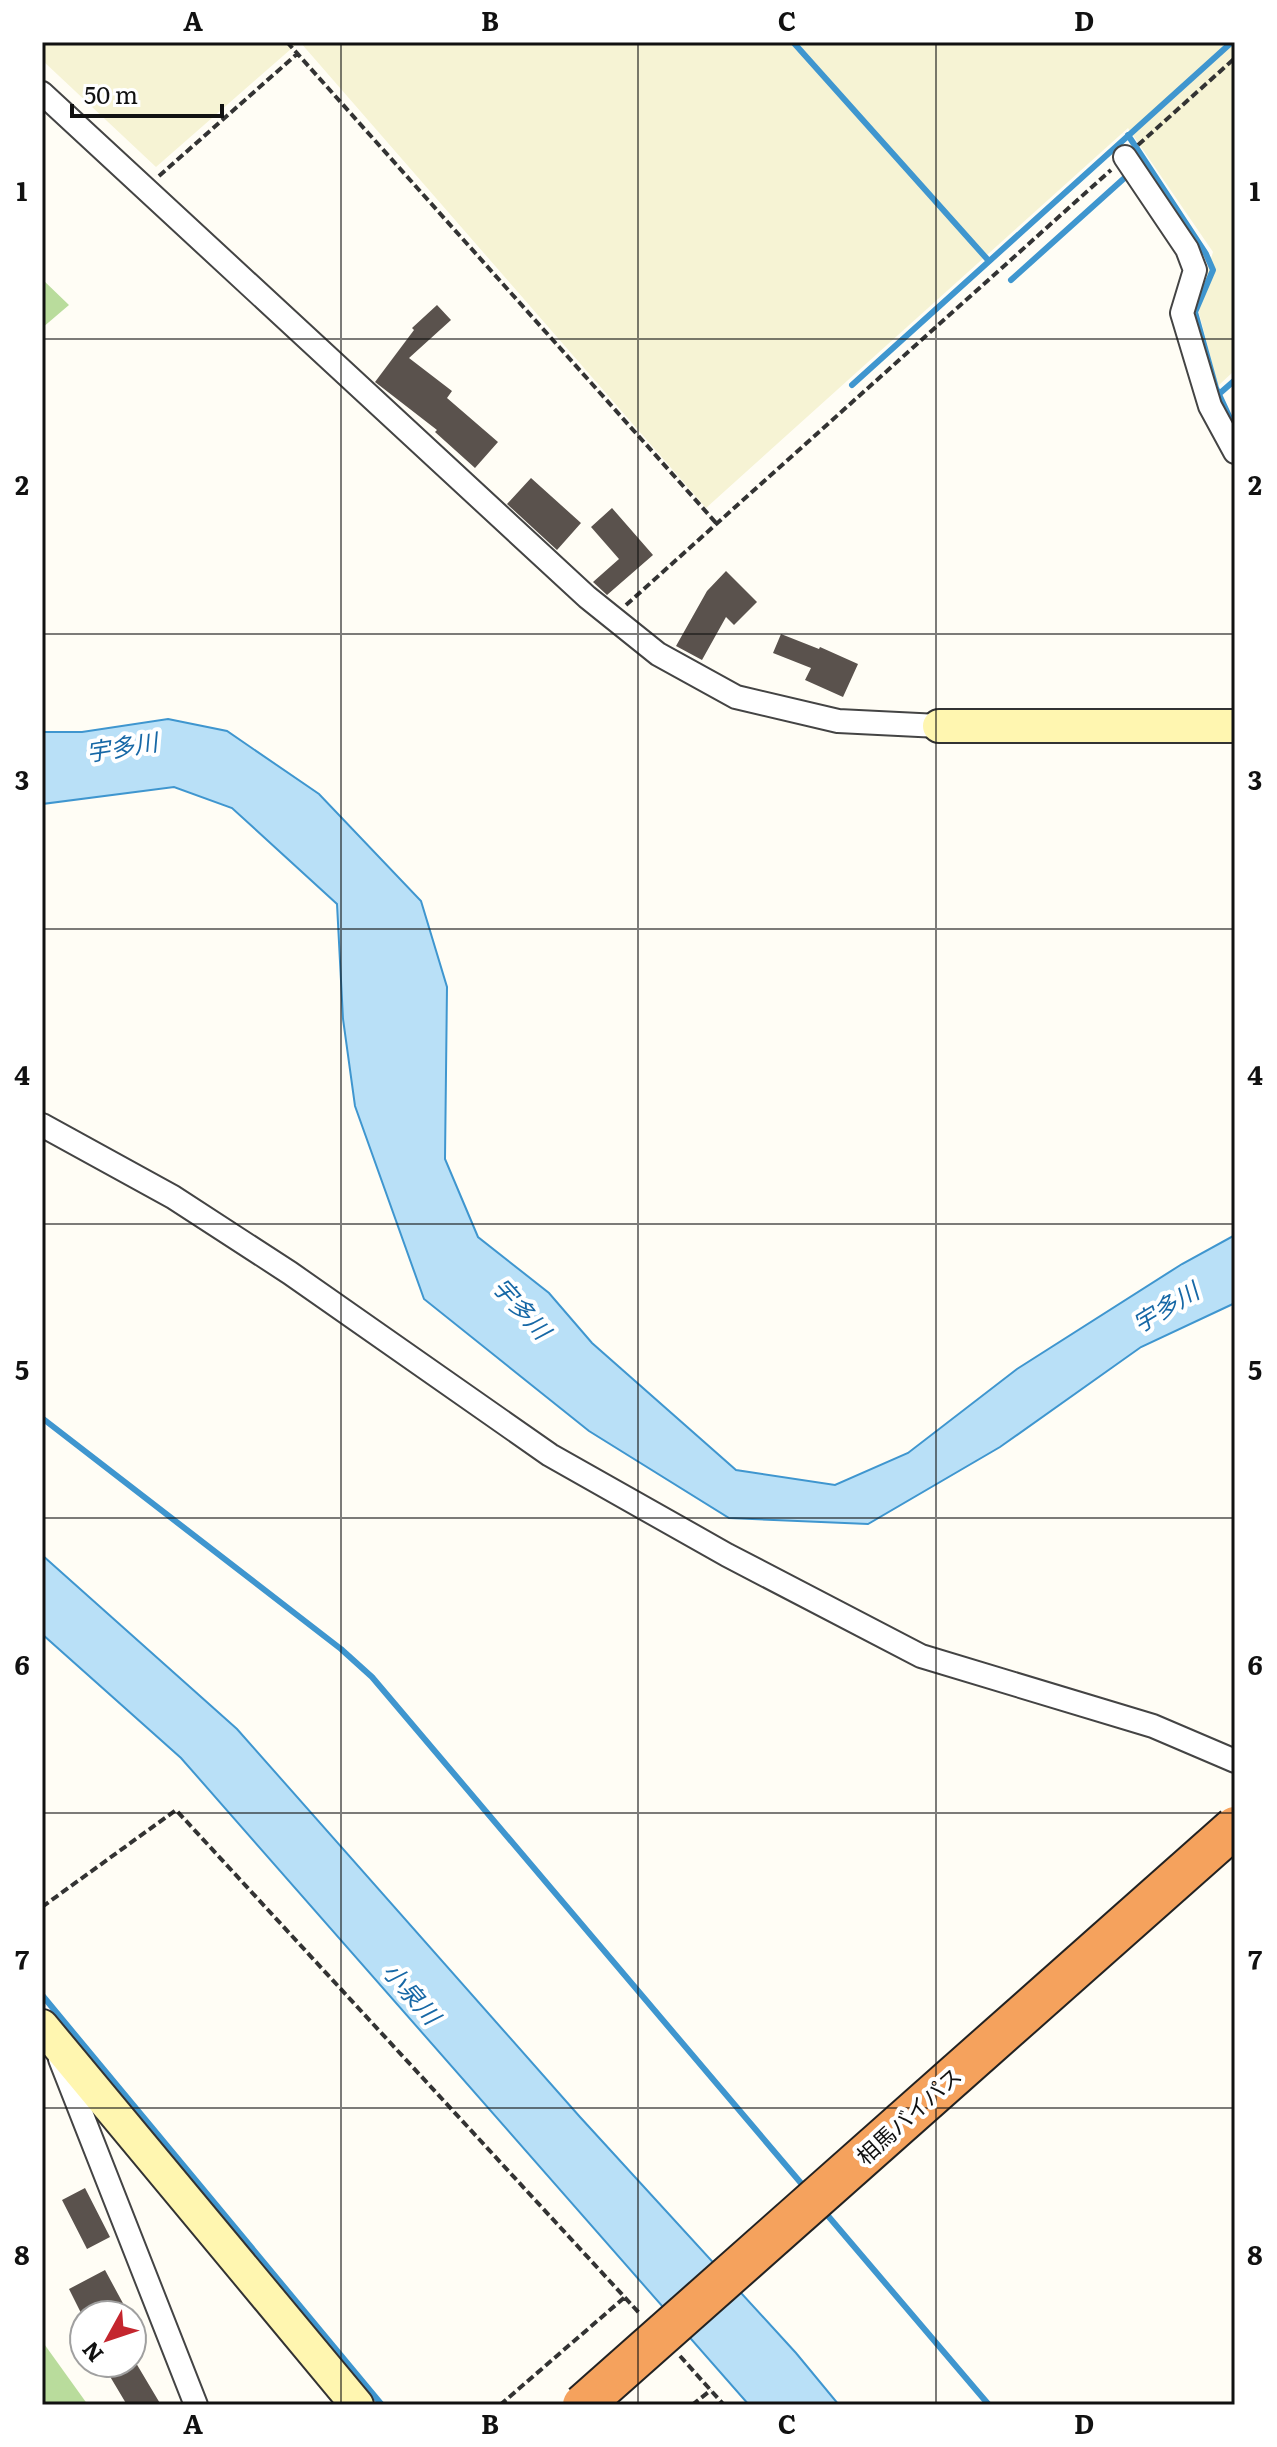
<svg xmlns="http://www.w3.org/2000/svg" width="1277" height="2447" viewBox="0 0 1277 2447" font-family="Literata,'Noto Sans JP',serif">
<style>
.farmland{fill:#f6f3d4}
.forest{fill:#b9dc9c}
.water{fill:#b9e0f7;stroke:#3f96cf;stroke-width:2}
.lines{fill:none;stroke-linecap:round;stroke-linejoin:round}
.stream{stroke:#3f96cf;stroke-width:6}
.building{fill:#5a524d}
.street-casing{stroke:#444;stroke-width:26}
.secondary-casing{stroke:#333;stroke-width:36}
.path{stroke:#333;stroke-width:4;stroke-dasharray:8 4;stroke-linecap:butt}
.street{stroke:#fff;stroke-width:22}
.secondary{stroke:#fff6b0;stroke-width:32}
.highway-bridge-casing{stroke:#222;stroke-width:44;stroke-linecap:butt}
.highway-bridge{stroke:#f5a25d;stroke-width:40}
.grid{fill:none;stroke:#111;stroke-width:2;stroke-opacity:0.55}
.labels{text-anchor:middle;stroke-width:8;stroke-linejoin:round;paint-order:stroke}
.street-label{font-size:22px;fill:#111;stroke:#fff}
.water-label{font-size:24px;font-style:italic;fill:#1768a6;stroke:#fff}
.neatline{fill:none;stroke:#111;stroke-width:3}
.grid-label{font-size:26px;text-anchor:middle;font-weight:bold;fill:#111}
</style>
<rect width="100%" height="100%" fill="#fffdf5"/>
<path class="farmland" d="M42,42H299L156,167L42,60Z
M300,42H1235V370L1218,386L1197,305L1213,252L1128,128L706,508Z"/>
<path class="forest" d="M42,279L69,305L42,328Z
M42,2341L88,2405H42Z"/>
<path class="water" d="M168,719L227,731L319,794L421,901L447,987L445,1159L478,1237L549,1293L592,1343L736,1470L835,1485L908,1453L1017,1369L1182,1264L1235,1235V1303L1141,1347L1000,1447L868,1524L729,1518L589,1431L424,1299L355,1106L343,1019L337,904L232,808L174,787L42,804V732H82Z
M42,1555L237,1729L580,2117L796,2353L839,2405H749L181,1758L42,1634Z"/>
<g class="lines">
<path class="stream" d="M793,42L988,260
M1128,135L1206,254L1213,270L1195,312L1216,388L1235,429
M1011,280L1130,173
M852,385L1232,42
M1219,394L1235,380
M42,1418L341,1649L372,1677L806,2189
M42,1995L382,2405
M823,2210L989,2405"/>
</g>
<path class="building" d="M437,305L451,320L409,358L452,391L447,398L498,442L475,468L435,432L437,430L375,382L414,330L412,328Z
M531,478L581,523L557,550L507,504Z
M612,508L653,555L607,595L593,582L619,559L591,527Z
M726,571L757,602L734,625L726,617L702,660L676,646L707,591Z
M781,634L819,649L820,647L858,664L843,697L805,680L811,668L773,653Z
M85,2188L110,2237L87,2249L62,2200Z
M105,2270L125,2307L110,2315H82L69,2289Z
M102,2363H136L161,2405H127Z"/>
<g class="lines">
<defs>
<path id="street" d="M42,93L587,597L658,654L736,697L838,721L939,726
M1125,157L1187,249L1195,270L1182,313L1210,406L1235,452
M42,1125L173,1197L290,1273L550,1455L727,1555L921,1656L1153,1726L1235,1761
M60,2059L196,2405"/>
<path id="secondary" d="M939,726H1235
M42,2026L357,2405"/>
</defs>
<use href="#street" class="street-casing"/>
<use href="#secondary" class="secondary-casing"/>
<path class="path" d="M287,42L717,524
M1138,145L1235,58
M159,176L297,54
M626,605L1111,170
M42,1907L176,1810L641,2315
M680,2356L724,2405
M500,2405L625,2297
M692,2405L711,2390"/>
<use href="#street" class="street"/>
<use href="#secondary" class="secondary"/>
<defs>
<path id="highway-bridge" d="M583,2405L1235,1827"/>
</defs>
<use href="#highway-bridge" class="highway-bridge-casing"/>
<use href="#highway-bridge" class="highway-bridge"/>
</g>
<path class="grid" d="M341,42V2405M638,42V2405M936,42V2405M42,339H1235M42,634H1235M42,929H1235M42,1224H1235M42,1518H1235M42,1813H1235M42,2108H1235"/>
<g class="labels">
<g class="street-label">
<text transform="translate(909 2116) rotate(-42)" y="8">相馬バイパス</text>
</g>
<g class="water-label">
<text transform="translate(122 748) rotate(-9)" y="8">宇多川</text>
<text transform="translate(1166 1308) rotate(-31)" y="8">宇多川</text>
<text transform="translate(521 1309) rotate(48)" y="8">宇多川</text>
<text transform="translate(411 1994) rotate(49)" y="8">小泉川</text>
</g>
</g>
<rect width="1277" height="2447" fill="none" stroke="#ffffff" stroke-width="88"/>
<g transform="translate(108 2339) rotate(230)"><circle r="38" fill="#ffffff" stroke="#a0a0a0" stroke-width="2"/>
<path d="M0-6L14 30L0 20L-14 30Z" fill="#c4262e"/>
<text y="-12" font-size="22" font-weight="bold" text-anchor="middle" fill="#111111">N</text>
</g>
<path d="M72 104v12h150v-12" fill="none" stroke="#111111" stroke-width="4"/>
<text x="84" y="104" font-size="24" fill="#111111" stroke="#ffffff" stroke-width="6" paint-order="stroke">50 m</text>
<rect x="44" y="44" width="1189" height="2359" class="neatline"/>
<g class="grid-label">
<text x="193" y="31">A</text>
<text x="490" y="31">B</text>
<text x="787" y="31">C</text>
<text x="1084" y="31">D</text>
<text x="22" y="201">1</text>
<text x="1255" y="201">1</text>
<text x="22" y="495">2</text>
<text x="1255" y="495">2</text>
<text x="22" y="790">3</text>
<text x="1255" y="790">3</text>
<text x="22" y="1085">4</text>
<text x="1255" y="1085">4</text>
<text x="22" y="1380">5</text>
<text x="1255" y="1380">5</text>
<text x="22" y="1675">6</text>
<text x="1255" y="1675">6</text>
<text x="22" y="1970">7</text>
<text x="1255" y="1970">7</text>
<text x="22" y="2265">8</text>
<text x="1255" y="2265">8</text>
<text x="193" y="2434">A</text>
<text x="490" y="2434">B</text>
<text x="787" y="2434">C</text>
<text x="1084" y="2434">D</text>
</g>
</svg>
